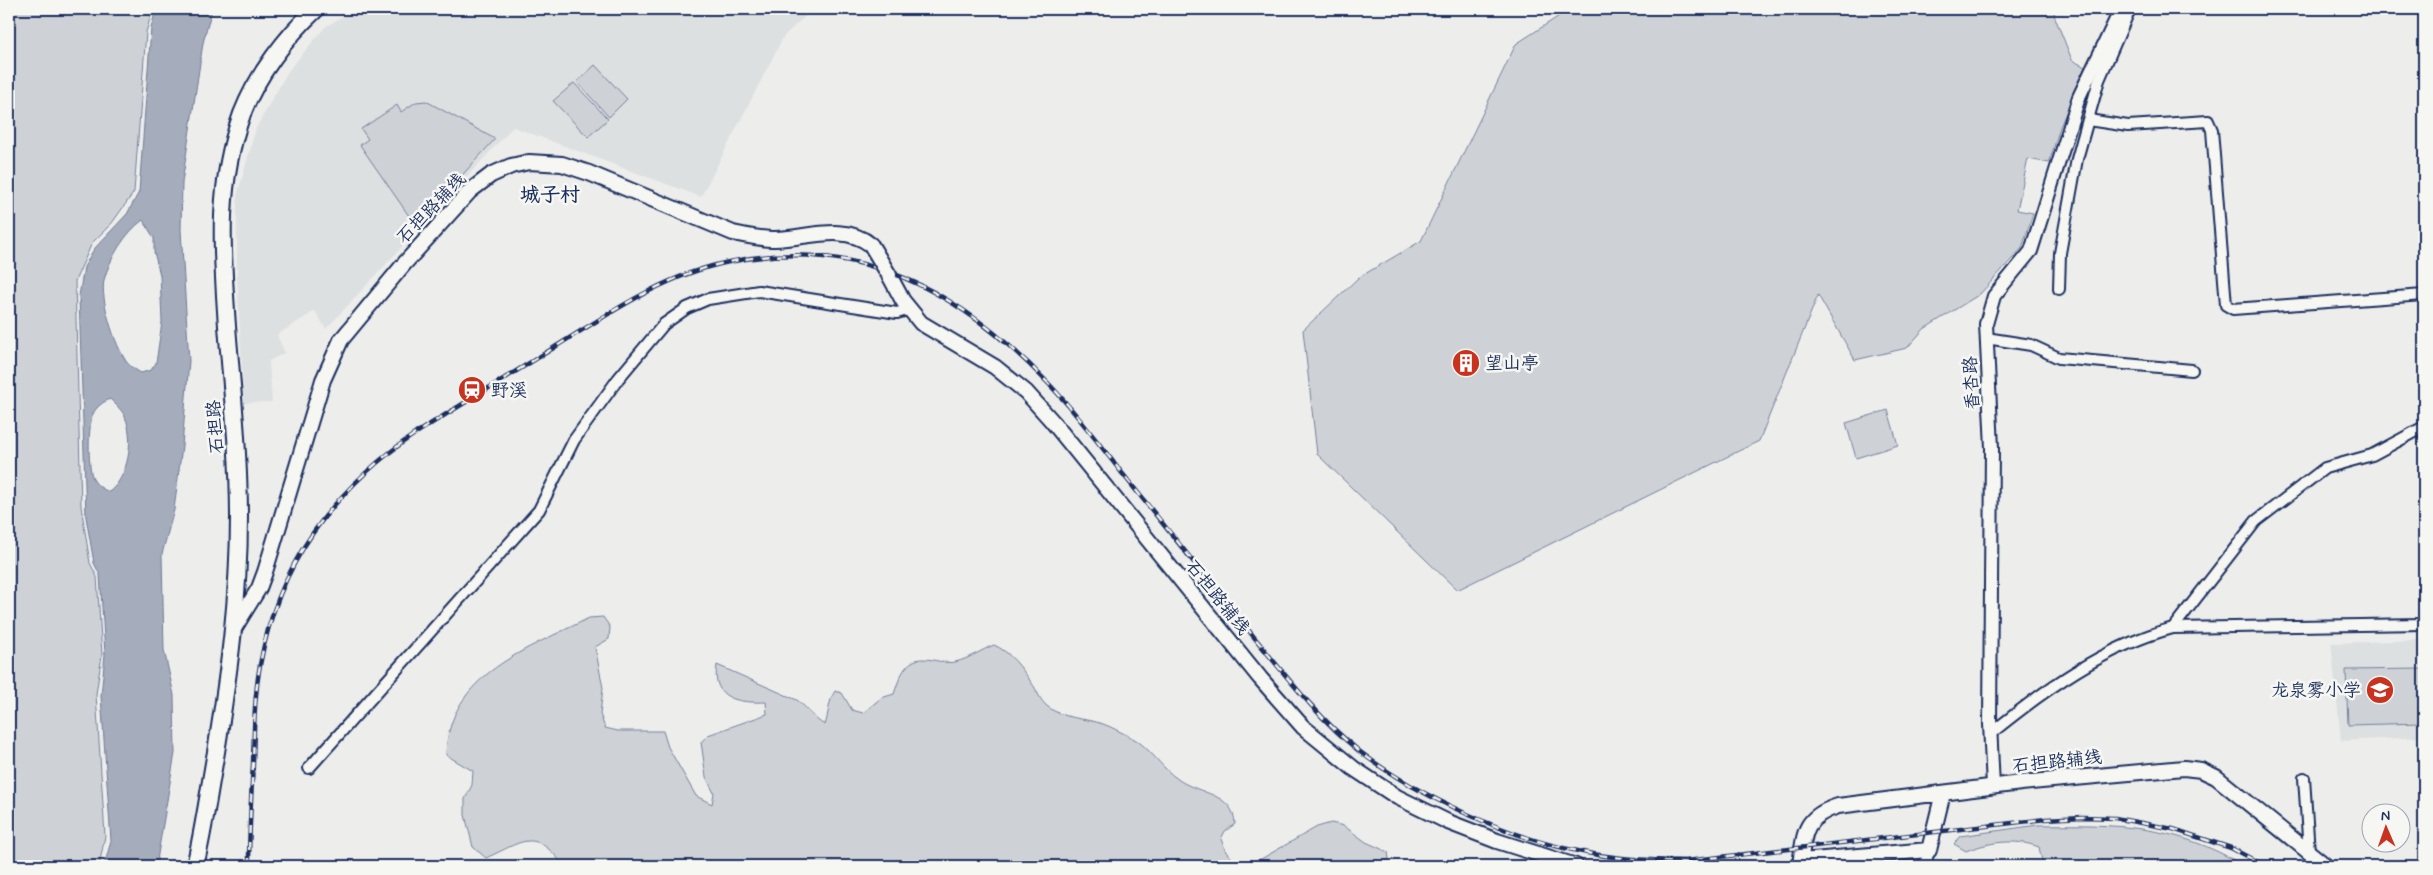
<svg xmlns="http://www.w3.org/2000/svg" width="2433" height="875" viewBox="0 0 2433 875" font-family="Mynerve,'LXGW WenKai TC',sans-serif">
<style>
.built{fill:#dde0e1}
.green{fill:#ced2d7;stroke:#74809a}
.water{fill:#a5acbc;stroke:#6e7a96;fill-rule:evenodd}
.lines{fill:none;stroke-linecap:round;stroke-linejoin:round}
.minor-casing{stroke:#1b2f5e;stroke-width:14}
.tertiary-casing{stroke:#1b2f5e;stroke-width:16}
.secondary-casing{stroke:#1b2f5e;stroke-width:18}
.primary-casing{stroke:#1b2f5e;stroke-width:20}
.minor{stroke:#f6f6f2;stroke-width:10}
.tertiary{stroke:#f6f6f2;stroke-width:12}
.secondary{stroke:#f6f6f2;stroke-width:14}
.primary{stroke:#f6f6f2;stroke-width:16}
.rail-casing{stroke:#1b2f5e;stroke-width:4.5}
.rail{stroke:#f6f6f2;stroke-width:2.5;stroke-dasharray:8;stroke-linecap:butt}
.secondary-bridge-casing{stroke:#1b2f5e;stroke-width:18;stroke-linecap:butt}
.secondary-bridge{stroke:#f6f6f2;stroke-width:14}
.labels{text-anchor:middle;stroke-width:5;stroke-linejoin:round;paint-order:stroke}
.street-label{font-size:18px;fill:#1b2f5e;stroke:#f6f6f2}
.poi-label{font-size:18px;fill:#1b2f5e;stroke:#f6f6f2;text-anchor:start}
.quarter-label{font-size:20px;font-weight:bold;fill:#1b2f5e;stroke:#f6f6f2}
</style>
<rect width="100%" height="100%" fill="#edeeec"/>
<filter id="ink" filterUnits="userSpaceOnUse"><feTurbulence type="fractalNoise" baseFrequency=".02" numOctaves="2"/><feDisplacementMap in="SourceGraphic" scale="10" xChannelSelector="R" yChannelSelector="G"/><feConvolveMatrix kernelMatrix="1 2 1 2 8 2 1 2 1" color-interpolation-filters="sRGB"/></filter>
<g filter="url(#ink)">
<path class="built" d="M355,9H813L784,36L701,197L513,127L326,329L315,311L277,335L285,353L269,361L272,402L244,403L237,277V196L256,128L288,71L325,27Z
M2424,640V737L2341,741L2331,643Z"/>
<path class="green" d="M9,9H153L146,32L134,192L112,223L92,243L75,281L81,506L90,563L97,577L102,655L96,694L105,836L99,866H9Z
M1570,9H2056L2054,15L2072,60L2085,67L2060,127L2049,163L2028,159L2017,210L2033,213L2022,248L1980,294L1924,329L1907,348L1855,360L1818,295L1759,441L1457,590L1317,454L1303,330L1358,278L1421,241L1516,44Z
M595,65L627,99L609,117L577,82Z
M574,83L608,119L588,137L553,101Z
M426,101L495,139L416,226L360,145L368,139L361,129L397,105L401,112L416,102Z
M1888,410L1898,445L1856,458L1846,423Z
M603,617L610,627L609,639L595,647L603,688L600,714L605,728L618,731H663L668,747L696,796L712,804L714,793L706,777L701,742L708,735L767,714L766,702C739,703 711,700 717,665L797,700C808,708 813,719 825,725C829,713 828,702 835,691L842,693L852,710L863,713L881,698L894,694C899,679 905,658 924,659C935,659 944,664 955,662C969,659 981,650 994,645C1009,651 1022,668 1031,682C1038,691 1039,700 1048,707C1063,719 1086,718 1103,724C1112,727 1122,733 1131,737C1150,747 1161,768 1179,780C1199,794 1234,793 1235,824L1225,831L1221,839L1226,852L1234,860L1243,863L1261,859L1317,827L1331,823L1344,826L1366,842L1388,852L1389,859L1378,866H564C534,827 524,841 486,858L473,847L465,815V799L472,785L473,771L446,755C448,674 528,649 589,618Z
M2424,669V723L2348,725L2346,670Z
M2038,825C2114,824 2176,824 2244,866H2043L2039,847C2015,838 1989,842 1966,851L1954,844L1960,836Z"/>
<path class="water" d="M156,9H212L203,43L182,183L181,230L189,361L182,446L174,510L162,554L164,650L174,695L175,753L156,866H104L111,841L101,696L105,654L100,575L94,563L86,517L79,296L84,267L94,249L127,214L139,192L151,28ZM143,220L154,238V252L160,275L162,322L156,363L151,370L141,373C136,370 129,366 126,361C115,345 100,300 104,280C110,258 125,233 143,220ZM110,399C115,404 123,411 125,417C135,439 128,478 109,492C101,488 95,485 92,476C88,464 88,426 93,414C96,407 103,402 110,399Z"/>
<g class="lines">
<defs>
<path id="minor" d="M2088,120L2128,126L2208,121L2212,130L2226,305L2233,309L2424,295
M2059,289L2060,253L2077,159L2099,80L2130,9
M1986,338L2031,345L2059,358L2192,370
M2173,628L2256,521L2325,468L2372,455L2424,427
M1990,734C2044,690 2105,646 2173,628L2424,624
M309,768L539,510L574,440L618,379L664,324L687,308L708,299L759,291L897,313L910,309
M2304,778L2309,852
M1925,866L1929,850"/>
<path id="tertiary" d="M1993,787L1990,724L1992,448L1986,324L1994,296L2031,251L2079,97L2121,9"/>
<path id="secondary" d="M889,275L903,301L921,323L995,367L1026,392L1052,421L1260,678L1303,727L1353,768L1397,797L1448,822L1497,841L1576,866
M235,627L259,588L265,572L323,380L341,340L404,264L470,191L491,175L511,166L529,162L562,164L589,173L733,233C747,236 760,239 775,239C807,238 845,223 871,245
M1801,861L1929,850L1943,793
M1800,866C1804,834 1803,817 1838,806L2021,783L2184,768L2201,770L2216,777L2326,866"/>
<path id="primary" d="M195,866C204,829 209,790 216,752C229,672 239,599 239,517C239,453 232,389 227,326C222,252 216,186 242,114C257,75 286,37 316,9"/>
</defs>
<use href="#minor" class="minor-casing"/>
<use href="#tertiary" class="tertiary-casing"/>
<use href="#secondary" class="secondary-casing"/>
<use href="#primary" class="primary-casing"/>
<use href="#minor" class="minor"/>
<use href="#tertiary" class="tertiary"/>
<use href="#secondary" class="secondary"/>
<use href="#primary" class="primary"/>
<defs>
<path id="rail" d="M249,866C249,832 251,798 253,764C254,731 254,698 260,665C278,563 332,491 416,433C462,404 509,376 555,347C610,313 664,275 729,262C859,235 960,291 1048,383C1075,411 1098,443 1122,473C1166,527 1210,582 1254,637C1286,676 1319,719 1359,751C1414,794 1509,838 1578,851C1613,859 1649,861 1686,861L2046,819L2082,817L2115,818L2173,829L2231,848L2265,866"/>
</defs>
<use href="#rail" class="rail-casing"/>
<use href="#rail" class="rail"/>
<defs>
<path id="secondary-bridge" d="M871,245L889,275"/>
</defs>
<use href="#secondary-bridge" class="secondary-bridge-casing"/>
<use href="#secondary-bridge" class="secondary-bridge"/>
</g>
</g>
<defs>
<symbol id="building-disc" viewBox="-11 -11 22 22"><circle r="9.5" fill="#c8321e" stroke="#f6f6f2"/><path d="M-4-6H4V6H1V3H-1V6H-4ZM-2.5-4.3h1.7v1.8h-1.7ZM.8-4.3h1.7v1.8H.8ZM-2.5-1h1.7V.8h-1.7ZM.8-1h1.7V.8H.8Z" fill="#fff"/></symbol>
<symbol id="station-disc" viewBox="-11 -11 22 22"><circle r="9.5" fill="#c8321e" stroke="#f6f6f2"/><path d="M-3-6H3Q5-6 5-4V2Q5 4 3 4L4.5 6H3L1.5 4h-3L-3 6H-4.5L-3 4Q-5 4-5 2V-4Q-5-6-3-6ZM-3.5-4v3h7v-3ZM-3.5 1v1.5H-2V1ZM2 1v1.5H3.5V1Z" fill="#fff"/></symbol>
<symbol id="school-disc" viewBox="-11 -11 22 22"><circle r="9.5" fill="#c8321e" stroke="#f6f6f2"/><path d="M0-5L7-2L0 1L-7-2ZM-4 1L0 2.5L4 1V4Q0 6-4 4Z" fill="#fff"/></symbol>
</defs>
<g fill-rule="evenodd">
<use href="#building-disc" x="1450" y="347" width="32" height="32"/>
<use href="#station-disc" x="456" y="374" width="32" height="32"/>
<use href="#school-disc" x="2364" y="674" width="32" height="32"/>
</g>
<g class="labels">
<g class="street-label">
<text transform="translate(431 208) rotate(-46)" y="6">石担路辅线</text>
<text transform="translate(1971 383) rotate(-93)" y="6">香杏路</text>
<text transform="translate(215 427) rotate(-94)" y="6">石担路</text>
<text transform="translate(1218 597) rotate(51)" y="6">石担路辅线</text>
<text transform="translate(2057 761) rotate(-6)" y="6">石担路辅线</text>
</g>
<g class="poi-label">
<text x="1485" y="369">望山亭</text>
<text x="491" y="396">野溪</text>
<text x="2361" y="696" text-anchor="end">龙泉雾小学</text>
</g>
<g class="quarter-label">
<text x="550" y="201">城子村</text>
</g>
</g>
<rect width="2433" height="875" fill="none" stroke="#f6f6f2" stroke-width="30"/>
<rect x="15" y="15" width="2403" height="845" fill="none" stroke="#1b2f5e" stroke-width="2" filter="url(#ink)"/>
<g transform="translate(2386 828) rotate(358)"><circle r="24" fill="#f6f6f2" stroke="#9ea6b7"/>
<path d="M0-4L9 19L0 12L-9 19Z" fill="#c8321e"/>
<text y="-8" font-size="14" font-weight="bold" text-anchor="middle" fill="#1b2f5e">N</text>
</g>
</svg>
